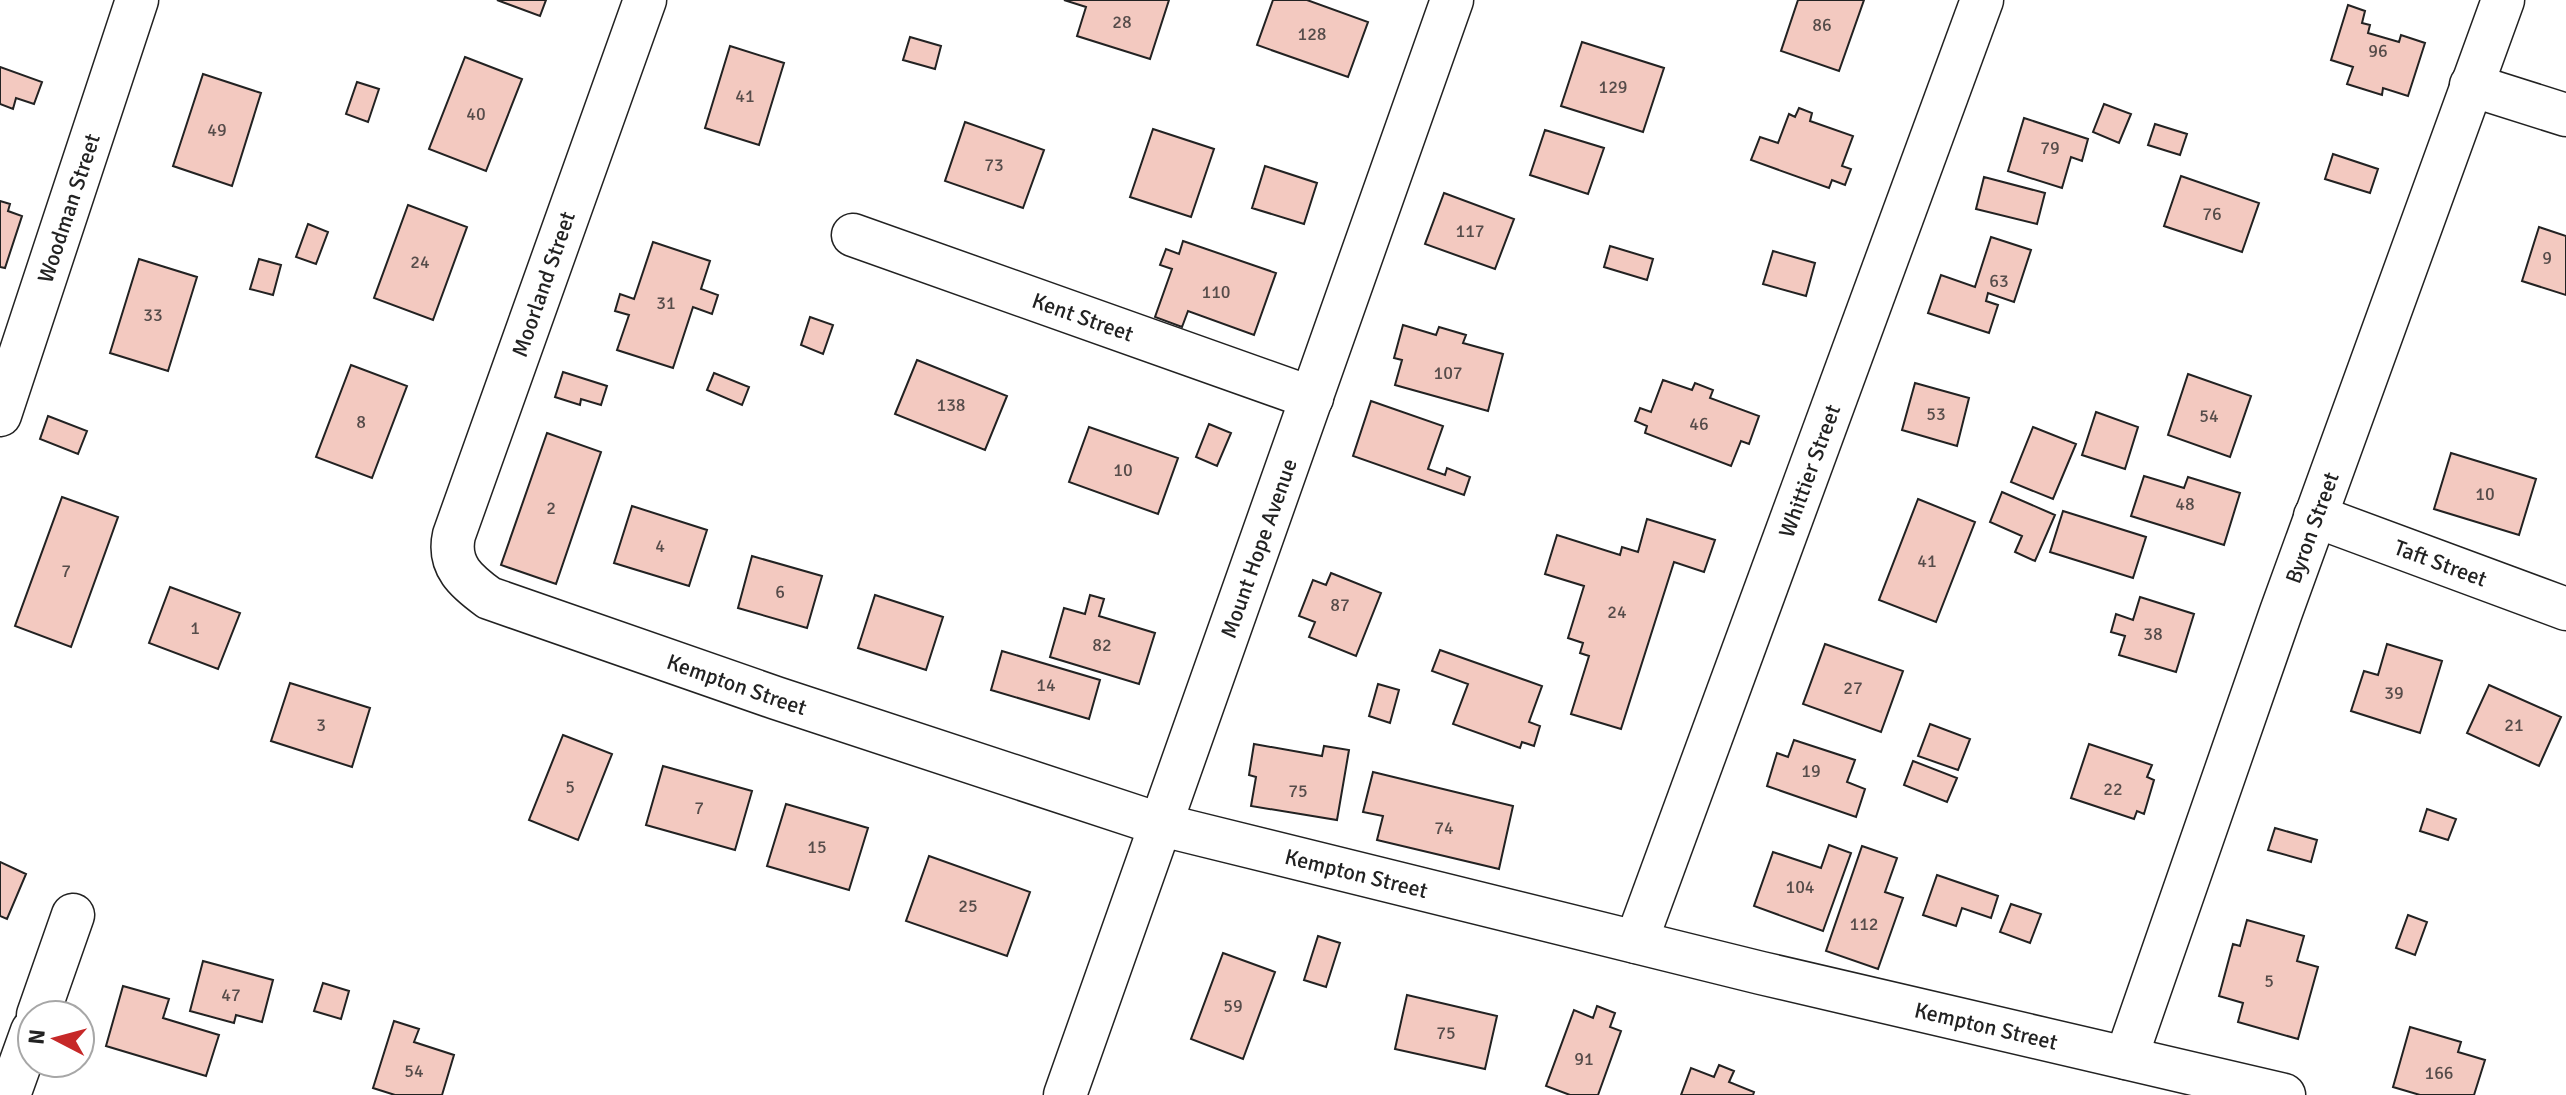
<svg xmlns="http://www.w3.org/2000/svg" width="2566" height="1095" viewBox="0 0 2566 1095" font-family="Signika,sans-serif">
<style>
.building{fill:#f3c9c0;stroke:#222;stroke-width:2}
.lines{fill:none;stroke-linecap:round;stroke-linejoin:round}
.minor-casing{stroke:#222;stroke-width:45}
.minor{stroke:#fff;stroke-width:42}
.labels{text-anchor:middle;stroke-width:6;stroke-linejoin:round;paint-order:stroke}
.number-label{font-size:18px;fill:#564c4a}
.street-label{font-size:22px;fill:#222;stroke:#fff}
</style>
<rect width="100%" height="100%" fill="#fff"/>
<path class="building" d="M497,0H546L540,16Z
M1064,0H1169L1150,59L1077,36L1086,7Z
M1273,0H1307L1368,22L1348,77L1257,45Z
M1798,0H1864L1839,71L1781,51Z
M2348,5L2365,11L2362,23L2370,25L2368,33L2399,42L2401,35L2425,43L2408,96L2383,88L2382,95L2347,84L2353,67L2331,60Z
M910,37L941,46L935,69L903,60Z
M1582,42L1664,68L1643,132L1561,106Z
M730,46L784,63L759,145L705,128Z
M465,57L522,79L486,171L429,149Z
M0,67L42,82L34,104L16,98L13,109L0,104Z
M203,74L261,93L232,186L173,166Z
M357,82L379,89L368,122L346,114Z
M2104,104L2131,114L2119,143L2093,132Z
M1799,108L1812,113L1810,121L1853,136L1842,166L1851,169L1845,185L1832,180L1829,188L1751,160L1760,137L1778,143L1789,114L1795,117Z
M2024,118L2088,139L2082,161L2071,157L2062,188L2008,171Z
M965,122L1044,150L1023,208L945,181Z
M2155,124L2187,134L2180,155L2148,145Z
M1153,129L1214,149L1191,217L1130,197Z
M1545,130L1604,148L1588,194L1530,175Z
M2333,154L2378,169L2370,193L2325,179Z
M1265,166L1317,183L1304,224L1252,208Z
M2181,176L2259,203L2242,252L2164,226Z
M1984,177L2045,193L2037,224L1976,209Z
M1444,193L1514,219L1495,269L1425,244Z
M0,201L10,204L8,211L22,216L5,268L0,267Z
M408,205L467,227L433,320L374,298Z
M308,224L328,232L316,264L296,257Z
M2539,227L2566,236V295L2522,281Z
M1991,237L2031,250L2014,302L1988,293L1986,301L1998,305L1989,333L1928,313L1941,275L1975,287Z
M1183,241L1276,273L1254,335L1188,311L1182,327L1155,317L1172,269L1160,265L1166,249L1179,254Z
M653,242L710,261L701,289L718,295L712,314L693,307L673,368L617,350L629,315L615,311L620,294L634,299Z
M1610,246L1653,259L1647,280L1604,267Z
M1773,251L1815,263L1806,296L1763,284Z
M139,259L197,277L168,371L110,353Z
M259,259L281,265L273,295L250,289Z
M810,317L833,325L823,354L801,345Z
M1403,325L1436,335L1439,327L1466,335L1463,343L1503,354L1488,411L1395,385L1402,360L1394,358Z
M917,360L1007,396L985,450L895,414Z
M351,365L407,386L372,478L316,457Z
M563,372L607,386L601,405L581,399L580,405L555,397Z
M714,373L749,387L742,405L707,390Z
M2188,374L2251,396L2230,457L2168,435Z
M1663,380L1692,390L1695,383L1713,390L1710,398L1759,416L1749,444L1741,441L1731,466L1645,433L1647,426L1635,421L1640,408L1651,412Z
M1915,383L1969,398L1957,446L1902,430Z
M1371,401L1443,426L1428,469L1445,475L1447,468L1470,477L1464,495L1353,456Z
M2096,412L2138,427L2125,469L2082,455Z
M48,416L87,431L78,454L40,439Z
M1209,424L1231,433L1217,466L1196,457Z
M1089,427L1178,458L1158,514L1069,482Z
M2033,427L2076,444L2053,499L2011,482Z
M547,433L601,452L556,584L501,565Z
M2451,453L2536,479L2519,535L2434,509Z
M2144,476L2184,488L2188,477L2240,493L2224,545L2131,516Z
M2002,492L2055,515L2035,561L2015,552L2022,536L1990,522Z
M62,497L118,517L71,647L15,626Z
M1918,499L1975,522L1936,622L1879,600Z
M632,506L707,530L689,586L614,563Z
M2063,511L2146,537L2133,578L2050,552Z
M1647,519L1715,540L1704,572L1674,562L1621,729L1571,714L1589,656L1580,653L1583,643L1568,638L1584,586L1545,574L1557,535L1620,555L1622,547L1638,552Z
M752,556L822,576L807,628L738,608Z
M1331,573L1381,593L1356,656L1309,637L1315,622L1299,616L1313,580L1326,585Z
M170,587L240,613L218,669L149,643Z
M875,595L943,617L926,670L858,648Z
M1090,595L1104,599L1099,616L1155,633L1139,684L1050,657L1064,608L1085,614Z
M2140,597L2194,614L2176,672L2119,655L2125,636L2111,632L2116,614L2133,620Z
M1825,644L1903,671L1881,732L1803,704Z
M2387,644L2442,661L2420,733L2351,711L2364,671L2378,675Z
M1440,650L1542,686L1529,722L1540,726L1534,746L1522,742L1520,748L1453,724L1468,684L1432,671Z
M1002,651L1100,680L1089,719L991,690Z
M290,683L370,708L352,767L271,741Z
M1378,684L1399,690L1390,723L1369,716Z
M2489,685L2561,717L2539,766L2467,733Z
M1930,724L1970,739L1958,770L1918,756Z
M563,735L612,754L578,840L529,820Z
M1794,740L1855,760L1847,782L1865,789L1856,817L1767,786L1777,753L1788,757Z
M1254,744L1322,756L1324,746L1349,750L1337,820L1251,806L1256,777L1249,775Z
M2089,744L2152,765L2147,777L2154,780L2144,814L2137,811L2134,819L2071,798Z
M1913,761L1957,778L1947,802L1904,785Z
M663,766L752,791L735,850L646,825Z
M1373,772L1513,806L1499,869L1377,840L1383,816L1363,812Z
M786,804L868,828L849,890L767,866Z
M2427,809L2456,819L2448,840L2420,831Z
M2275,828L2317,840L2311,862L2268,850Z
M1829,845L1851,853L1823,931L1754,906L1773,852L1821,868Z
M1862,846L1897,858L1885,892L1903,898L1878,969L1826,951Z
M929,856L1030,892L1007,956L906,921Z
M0,862L26,874L7,919L0,916Z
M1937,875L1998,896L1991,918L1962,908L1956,926L1923,915Z
M2011,904L2041,914L2030,943L2000,932Z
M2408,915L2427,922L2415,955L2396,948Z
M2247,920L2304,936L2297,961L2318,967L2298,1039L2238,1022L2243,1003L2219,996L2233,944L2240,946Z
M1318,936L1340,943L1326,987L1304,980Z
M1223,953L1275,972L1243,1059L1191,1039Z
M203,961L273,980L262,1022L236,1015L234,1023L190,1011Z
M323,983L349,991L341,1019L314,1011Z
M123,986L169,999L163,1018L219,1035L206,1076L106,1046Z
M1407,995L1497,1016L1485,1069L1395,1049Z
M1597,1006L1615,1013L1610,1027L1621,1031L1598,1095H1570L1546,1086L1574,1010L1593,1018Z
M394,1021L419,1029L414,1042L454,1055L442,1095H395L373,1088Z
M2410,1027L2461,1042L2458,1052L2485,1060L2474,1095H2420L2393,1087Z
M1719,1065L1734,1071L1729,1082L1754,1092L1753,1095H1681L1691,1068L1714,1077Z"/>
<g class="lines">
<defs>
<g id="minor">
<path id="s1" d="M645,0L454,535C447,566 467,582 489,598L776,698L1162,825L1761,973L2284,1095"/>
<path d="M2471,85L2566,115"/>
<path id="s2" d="M853,235L1312,398"/>
<path id="s3" d="M0,415L137,0"/>
<path id="s4" d="M2315,516L2566,609"/>
<path id="s5" d="M1636,942L1982,0"/>
<path d="M38,1015L73,915"/>
<path id="s6" d="M2126,1058L2281,612L2503,0"/>
<path d="M9,1095L32,1031"/>
<path id="s7" d="M1065,1095L1452,0"/>
</g>
</defs>
<use href="#minor" class="minor-casing"/>
<use href="#minor" class="minor"/>
</g>
<g class="labels">
<g class="number-label">
<text x="1122" y="28">28</text>
<text x="1822" y="31">86</text>
<text x="1312" y="40">128</text>
<text x="2378" y="57">96</text>
<text x="1613" y="93">129</text>
<text x="745" y="102">41</text>
<text x="476" y="120">40</text>
<text x="217" y="136">49</text>
<text x="2050" y="154">79</text>
<text x="994" y="171">73</text>
<text x="2212" y="220">76</text>
<text x="1470" y="237">117</text>
<text x="2547" y="264">9</text>
<text x="420" y="268">24</text>
<text x="1999" y="287">63</text>
<text x="1216" y="298">110</text>
<text x="666" y="309">31</text>
<text x="153" y="321">33</text>
<text x="1448" y="379">107</text>
<text x="951" y="411">138</text>
<text x="1936" y="420">53</text>
<text x="2209" y="422">54</text>
<text x="361" y="428">8</text>
<text x="1699" y="430">46</text>
<text x="1123" y="476">10</text>
<text x="2485" y="500">10</text>
<text x="2185" y="510">48</text>
<text x="551" y="514">2</text>
<text x="660" y="552">4</text>
<text x="1927" y="567">41</text>
<text x="66" y="577">7</text>
<text x="780" y="598">6</text>
<text x="1340" y="611">87</text>
<text x="1617" y="618">24</text>
<text x="195" y="634">1</text>
<text x="2153" y="640">38</text>
<text x="1102" y="651">82</text>
<text x="1046" y="691">14</text>
<text x="1853" y="694">27</text>
<text x="2394" y="699">39</text>
<text x="321" y="731">3</text>
<text x="2514" y="731">21</text>
<text x="1811" y="777">19</text>
<text x="570" y="793">5</text>
<text x="2113" y="795">22</text>
<text x="1298" y="797">75</text>
<text x="699" y="814">7</text>
<text x="1444" y="834">74</text>
<text x="817" y="853">15</text>
<text x="1800" y="893">104</text>
<text x="968" y="912">25</text>
<text x="1864" y="930">112</text>
<text x="2269" y="987">5</text>
<text x="231" y="1001">47</text>
<text x="1233" y="1012">59</text>
<text x="1446" y="1039">75</text>
<text x="1584" y="1065">91</text>
<text x="414" y="1077">54</text>
<text x="2439" y="1079">166</text>
</g>
<g class="street-label">
<text dy="8" stroke="none"><textPath href="#s3" startOffset="218">Woodman Street</textPath></text>
<text transform="translate(543 284) rotate(-71)" y="8">Moorland Street</text>
<text dy="8" stroke="none"><textPath href="#s2" startOffset="244">Kent Street</textPath></text>
<text dy="8" stroke="none"><textPath href="#s5" startOffset="502">Whittier Street</textPath></text>
<text dy="8" stroke="none"><textPath href="#s6" startOffset="562">Byron Street</textPath></text>
<text dy="8" stroke="none"><textPath href="#s7" startOffset="580">Mount Hope Avenue</textPath></text>
<text dy="8" stroke="none"><textPath href="#s4" startOffset="134">Taft Street</textPath></text>
<text dy="8" stroke="none"><textPath href="#s1" startOffset="908">Kempton Street</textPath></text>
<text dy="8" stroke="none"><textPath href="#s1" startOffset="1556">Kempton Street</textPath></text>
<text dy="8" stroke="none"><textPath href="#s1" startOffset="2204">Kempton Street</textPath></text>
</g>
</g>
<g transform="translate(56 1039) rotate(276)"><circle r="38" fill="#ffffff" stroke="#a7a7a7" stroke-width="2"/>
<path d="M0-6L14 30L0 20L-14 30Z" fill="#c62828"/>
<text y="-12" font-size="22" font-weight="bold" text-anchor="middle" fill="#222222">N</text>
</g>
</svg>
